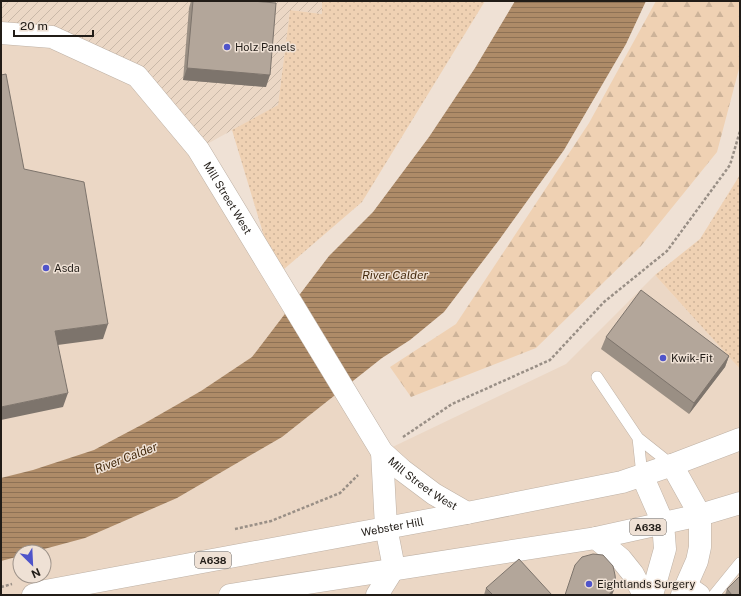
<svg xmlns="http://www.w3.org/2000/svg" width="741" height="596" viewBox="0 0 741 596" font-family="'Public Sans',sans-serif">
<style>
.built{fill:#ebd7c5;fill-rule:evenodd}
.industrial{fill:url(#industrial-furrows)}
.green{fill:url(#green-dots)}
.forest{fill:url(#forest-firs)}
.water{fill:url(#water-rules)}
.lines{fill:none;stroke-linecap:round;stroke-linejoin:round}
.service-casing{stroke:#beb1a5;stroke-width:12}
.minor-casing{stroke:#beb1a5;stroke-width:23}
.tertiary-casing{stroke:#beb1a5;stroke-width:23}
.trunk-casing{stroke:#beb1a5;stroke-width:23}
.path{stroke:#998f86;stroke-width:2.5;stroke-dasharray:3 2;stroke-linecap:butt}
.service{stroke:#fff;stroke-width:11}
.minor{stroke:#fff;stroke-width:22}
.tertiary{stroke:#fff;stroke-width:22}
.trunk{stroke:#fff;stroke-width:22}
.wall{fill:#9a8f84}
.shaded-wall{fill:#7d746c}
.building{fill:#b3a69a;stroke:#7d746c}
.poi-dot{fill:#4f54ca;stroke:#efe1d5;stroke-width:1.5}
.labels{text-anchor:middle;stroke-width:3;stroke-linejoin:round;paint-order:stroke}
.shield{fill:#efe1d5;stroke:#5f5750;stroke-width:1}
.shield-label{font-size:10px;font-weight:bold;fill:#211c17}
.poi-label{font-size:11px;fill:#211c17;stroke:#efe1d5;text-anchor:start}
.street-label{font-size:11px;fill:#211c17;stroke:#efe1d5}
.water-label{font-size:12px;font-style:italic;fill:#452b0e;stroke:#efe1d5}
</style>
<defs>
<pattern id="industrial-furrows" width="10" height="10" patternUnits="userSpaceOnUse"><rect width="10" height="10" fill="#ebd7c5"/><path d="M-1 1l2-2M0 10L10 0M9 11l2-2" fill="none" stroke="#c9b8a8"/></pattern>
<pattern id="green-dots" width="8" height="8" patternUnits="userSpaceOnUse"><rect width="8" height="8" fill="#efd1b3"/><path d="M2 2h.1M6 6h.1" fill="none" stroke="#cdb399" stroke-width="1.8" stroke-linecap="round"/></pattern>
<pattern id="forest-firs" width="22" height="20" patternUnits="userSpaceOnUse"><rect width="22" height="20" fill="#efd1b3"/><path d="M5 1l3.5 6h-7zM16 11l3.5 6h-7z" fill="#cdb399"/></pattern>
<pattern id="water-rules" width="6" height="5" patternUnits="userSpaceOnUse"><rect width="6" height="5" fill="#ae8b68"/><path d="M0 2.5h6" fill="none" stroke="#8d7155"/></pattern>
</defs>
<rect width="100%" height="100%" fill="#efe1d5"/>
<path class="built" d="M1,33L52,37L137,76L198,149L382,452L566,364L655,275L740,369V595H1ZM20,552H44V576H20Z"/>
<path class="industrial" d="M1,1H322V14L290,10L278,105L198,149L136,76L52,37L1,33Z"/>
<path class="green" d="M322,1H485L362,202L276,276L232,130L278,105L290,10L322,14Z
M740,173V369L655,275L700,239L738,178Z"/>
<path class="forest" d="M656,1H740V65L717,152L641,246L536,348L411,397L390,367L456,324L589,123Z"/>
<path class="water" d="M515,1H646L626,44L564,150L499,240L444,312L410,340L382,358L282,437L177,498L85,538L33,552H20V556L1,561V478L33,470L94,450L145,423L201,391L252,357L329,256L373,212L429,137L475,68Z"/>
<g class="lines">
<defs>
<path id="service" d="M597,377L638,438L672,465
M638,438L642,475
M714,595L740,563"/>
<path id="minor" d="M686,586L699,595
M377,595L394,568L386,527"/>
<g id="tertiary">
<path id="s1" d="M1,33L52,37L137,76L198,149L382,452L402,470L434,494L467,513"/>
<path d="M382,452L386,527"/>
</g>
<g id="trunk">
<path d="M672,465L700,515V547L697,561L682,595"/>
<path d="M642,475L663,523L665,549L652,595"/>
<path d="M596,538L621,559L633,574L644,595"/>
<path id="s2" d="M33,595L40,592L467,513L622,482L672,465L740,439"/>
<path d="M230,595L596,538L700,515L740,503"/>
</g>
</defs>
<use href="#service" class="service-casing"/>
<use href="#minor" class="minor-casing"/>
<use href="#tertiary" class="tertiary-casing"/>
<use href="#trunk" class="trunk-casing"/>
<path class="path" d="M403,437L452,404L550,360L604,302L667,251L730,165L740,131
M235,529L271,521L340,493L358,475
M1,587L12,584"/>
<use href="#service" class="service"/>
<use href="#minor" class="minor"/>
<use href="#tertiary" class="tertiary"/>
<use href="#trunk" class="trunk"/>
</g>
<path class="wall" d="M191,1H193L266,87L183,80L189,8Z
M606,337L729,356L725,367L689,414L601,349Z
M486,588L552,595H484Z
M727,589L740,595H725Z"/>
<path class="shaded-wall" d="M187,68L270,75L266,87L183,80Z
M108,324L103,339L50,346L55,331Z
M729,356L725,367L689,414L694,403Z
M68,393L63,407L1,420V407Z
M616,585L612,595H609Z"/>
<path class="building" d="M193,1H252L276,3L270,75L187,68Z
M6,74L24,169L84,182L108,324L55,331L68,393L1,407V75Z
M641,290L729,356L694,403L606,337Z
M593,554L603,555L613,566L615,575L616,585L609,595H565L575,565L582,557Z
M519,559L552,595H493L486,588Z
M740,576V595H732L727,589Z"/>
<g class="poi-dot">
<circle cx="227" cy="47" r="4"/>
<circle cx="46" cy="268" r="4"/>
<circle cx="663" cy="358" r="4"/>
<circle cx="589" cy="584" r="4"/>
</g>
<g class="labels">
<g class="shield">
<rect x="630" y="519" width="36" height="16" rx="3"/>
<rect x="195" y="552" width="36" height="16" rx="3"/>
</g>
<g class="shield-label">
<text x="648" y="531">A638</text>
<text x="213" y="564">A638</text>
</g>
<g class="poi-label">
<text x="235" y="51">Holz Panels</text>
<text x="54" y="272">Asda</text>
<text x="671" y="362">Kwik-Fit</text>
<text x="597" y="588">Eightlands Surgery</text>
</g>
<g class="street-label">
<text dy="4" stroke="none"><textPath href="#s1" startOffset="297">Mill Street West</textPath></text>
<text dy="4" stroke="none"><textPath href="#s1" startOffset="646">Mill Street West</textPath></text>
<text dy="4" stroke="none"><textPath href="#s2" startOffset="366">Webster Hill</textPath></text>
</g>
<g class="water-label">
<text x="395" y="279">River Calder</text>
<text transform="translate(126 458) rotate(-21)" y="4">River Calder</text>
</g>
</g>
<rect width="741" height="596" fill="none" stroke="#211c17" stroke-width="4"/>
<g transform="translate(32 564) rotate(156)"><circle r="19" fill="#efe1d5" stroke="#9d9289"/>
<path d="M0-3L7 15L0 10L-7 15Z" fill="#4f54ca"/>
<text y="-6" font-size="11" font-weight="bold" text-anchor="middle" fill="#211c17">N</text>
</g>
<path d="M14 30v6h79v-6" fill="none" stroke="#211c17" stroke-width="2"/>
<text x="20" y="30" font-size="12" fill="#211c17" stroke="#efe1d5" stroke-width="3" paint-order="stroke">20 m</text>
</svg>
